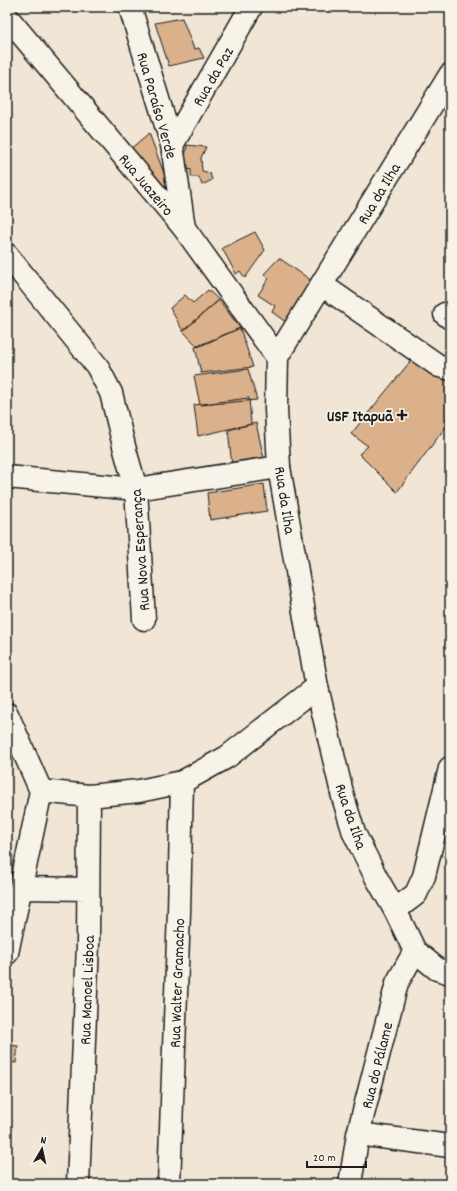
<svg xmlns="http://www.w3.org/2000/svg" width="457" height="1191" viewBox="0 0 457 1191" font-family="Dekko,sans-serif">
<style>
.building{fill:#dab18b;stroke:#1c1c1c}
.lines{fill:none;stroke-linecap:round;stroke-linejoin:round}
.minor-casing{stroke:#1c1c1c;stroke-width:25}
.major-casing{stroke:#1c1c1c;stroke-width:25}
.minor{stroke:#f7f3e8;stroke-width:22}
.major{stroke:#f7f3e8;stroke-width:22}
.poi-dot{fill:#1c1c1c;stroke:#f7f3e8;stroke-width:1.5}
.labels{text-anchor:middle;stroke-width:3.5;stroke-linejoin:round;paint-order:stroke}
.street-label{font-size:16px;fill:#1c1c1c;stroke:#f7f3e8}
.poi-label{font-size:16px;font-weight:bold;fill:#1c1c1c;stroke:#f7f3e8;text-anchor:end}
</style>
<rect width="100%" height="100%" fill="#f1e6d5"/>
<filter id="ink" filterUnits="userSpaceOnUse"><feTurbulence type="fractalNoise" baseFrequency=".025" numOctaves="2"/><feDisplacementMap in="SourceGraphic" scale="8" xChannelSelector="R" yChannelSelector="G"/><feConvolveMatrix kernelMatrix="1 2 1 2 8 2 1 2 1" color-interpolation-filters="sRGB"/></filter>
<g filter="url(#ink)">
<path class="building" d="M182,18L194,49L199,48L204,58L169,66L155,23Z
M149,133L168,184L163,188L128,151Z
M187,145L206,147L201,158L202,171L210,173L212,180L202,185L199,177H191V169L188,170V165L184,164Z
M255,232L265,250L245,278L240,271L236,274L222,248Z
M279,258L315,283L287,323L272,312L275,306L258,295L269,278L264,274Z
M208,290L219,300L183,331L170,308L185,295L193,303Z
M219,300L240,328L198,347L183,331Z
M240,328L253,367L201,373L195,347Z
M418,352L450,379V421L397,492L359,454L368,446L351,434Z
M248,369L257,400L200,405L194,376Z
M249,398L251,424L198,436L194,405Z
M256,423L265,463L232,466L228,430Z
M264,484L267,511L210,520L207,493Z
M7,1045L18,1046L16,1063L7,1062Z"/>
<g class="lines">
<defs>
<path id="minor" d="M130,7L172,145L184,228
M172,145L251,7
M7,255L97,366L111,393L125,450L136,489L144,619
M322,285L439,366L450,369
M445,314L450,318
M7,477L136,489L279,467
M7,714L41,791L7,953
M41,791L89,796L139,791L182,782L227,757L317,687
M21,888L88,889
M395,910L416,894L424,876L450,768
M358,1134L450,1146
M78,1184L88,944L89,796
M169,1184L179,912L182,782
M350,1184L358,1134L397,983L415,951"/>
<path id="major" d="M7,17L184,228L277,357
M450,75L277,357L276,409L279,467L317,687L343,797L354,833L376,877L395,910L415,951L437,969L450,973"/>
</defs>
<use href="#minor" class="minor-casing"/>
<use href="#major" class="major-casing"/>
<use href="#minor" class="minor"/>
<use href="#major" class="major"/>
</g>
</g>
<path class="poi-dot" d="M400 409h4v4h4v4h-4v4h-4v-4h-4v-4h4z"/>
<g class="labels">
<g class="street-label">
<text transform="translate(212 76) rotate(-60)" y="6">Rua da Paz</text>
<text transform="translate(158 105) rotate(74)" y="6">Rua Paraíso Verde</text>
<text transform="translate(147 184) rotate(50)" y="6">Rua Juazeiro</text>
<text transform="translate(378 193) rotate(-59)" y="6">Rua da Ilha</text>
<text transform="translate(286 500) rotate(81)" y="6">Rua da Ilha</text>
<text transform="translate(139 550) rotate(-94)" y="6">Rua Nova Esperança</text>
<text transform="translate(352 816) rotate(71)" y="6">Rua da Ilha</text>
<text transform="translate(176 983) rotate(-88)" y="6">Rua Walter Gramacho</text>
<text transform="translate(86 990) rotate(-88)" y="6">Rua Manoel Lisboa</text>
<text transform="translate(376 1065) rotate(-76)" y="6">Rua do Pálame</text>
</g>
<g class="poi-label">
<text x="393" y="421">USF Itapuã</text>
</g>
</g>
<rect width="457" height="1191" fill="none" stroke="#f7f3e8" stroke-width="24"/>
<rect x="12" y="12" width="433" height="1167" fill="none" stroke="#1c1c1c" stroke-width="1.5" filter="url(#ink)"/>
<g transform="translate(42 1149) rotate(9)" stroke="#f7f3e8" stroke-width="3" paint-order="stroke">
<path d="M0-3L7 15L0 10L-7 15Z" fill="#1c1c1c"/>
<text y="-6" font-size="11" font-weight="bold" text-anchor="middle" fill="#1c1c1c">N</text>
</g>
<path d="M307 1161v6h59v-6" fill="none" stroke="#1c1c1c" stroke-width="2"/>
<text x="313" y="1161" font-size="12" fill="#1c1c1c" stroke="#f7f3e8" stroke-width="3" paint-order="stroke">20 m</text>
</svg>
